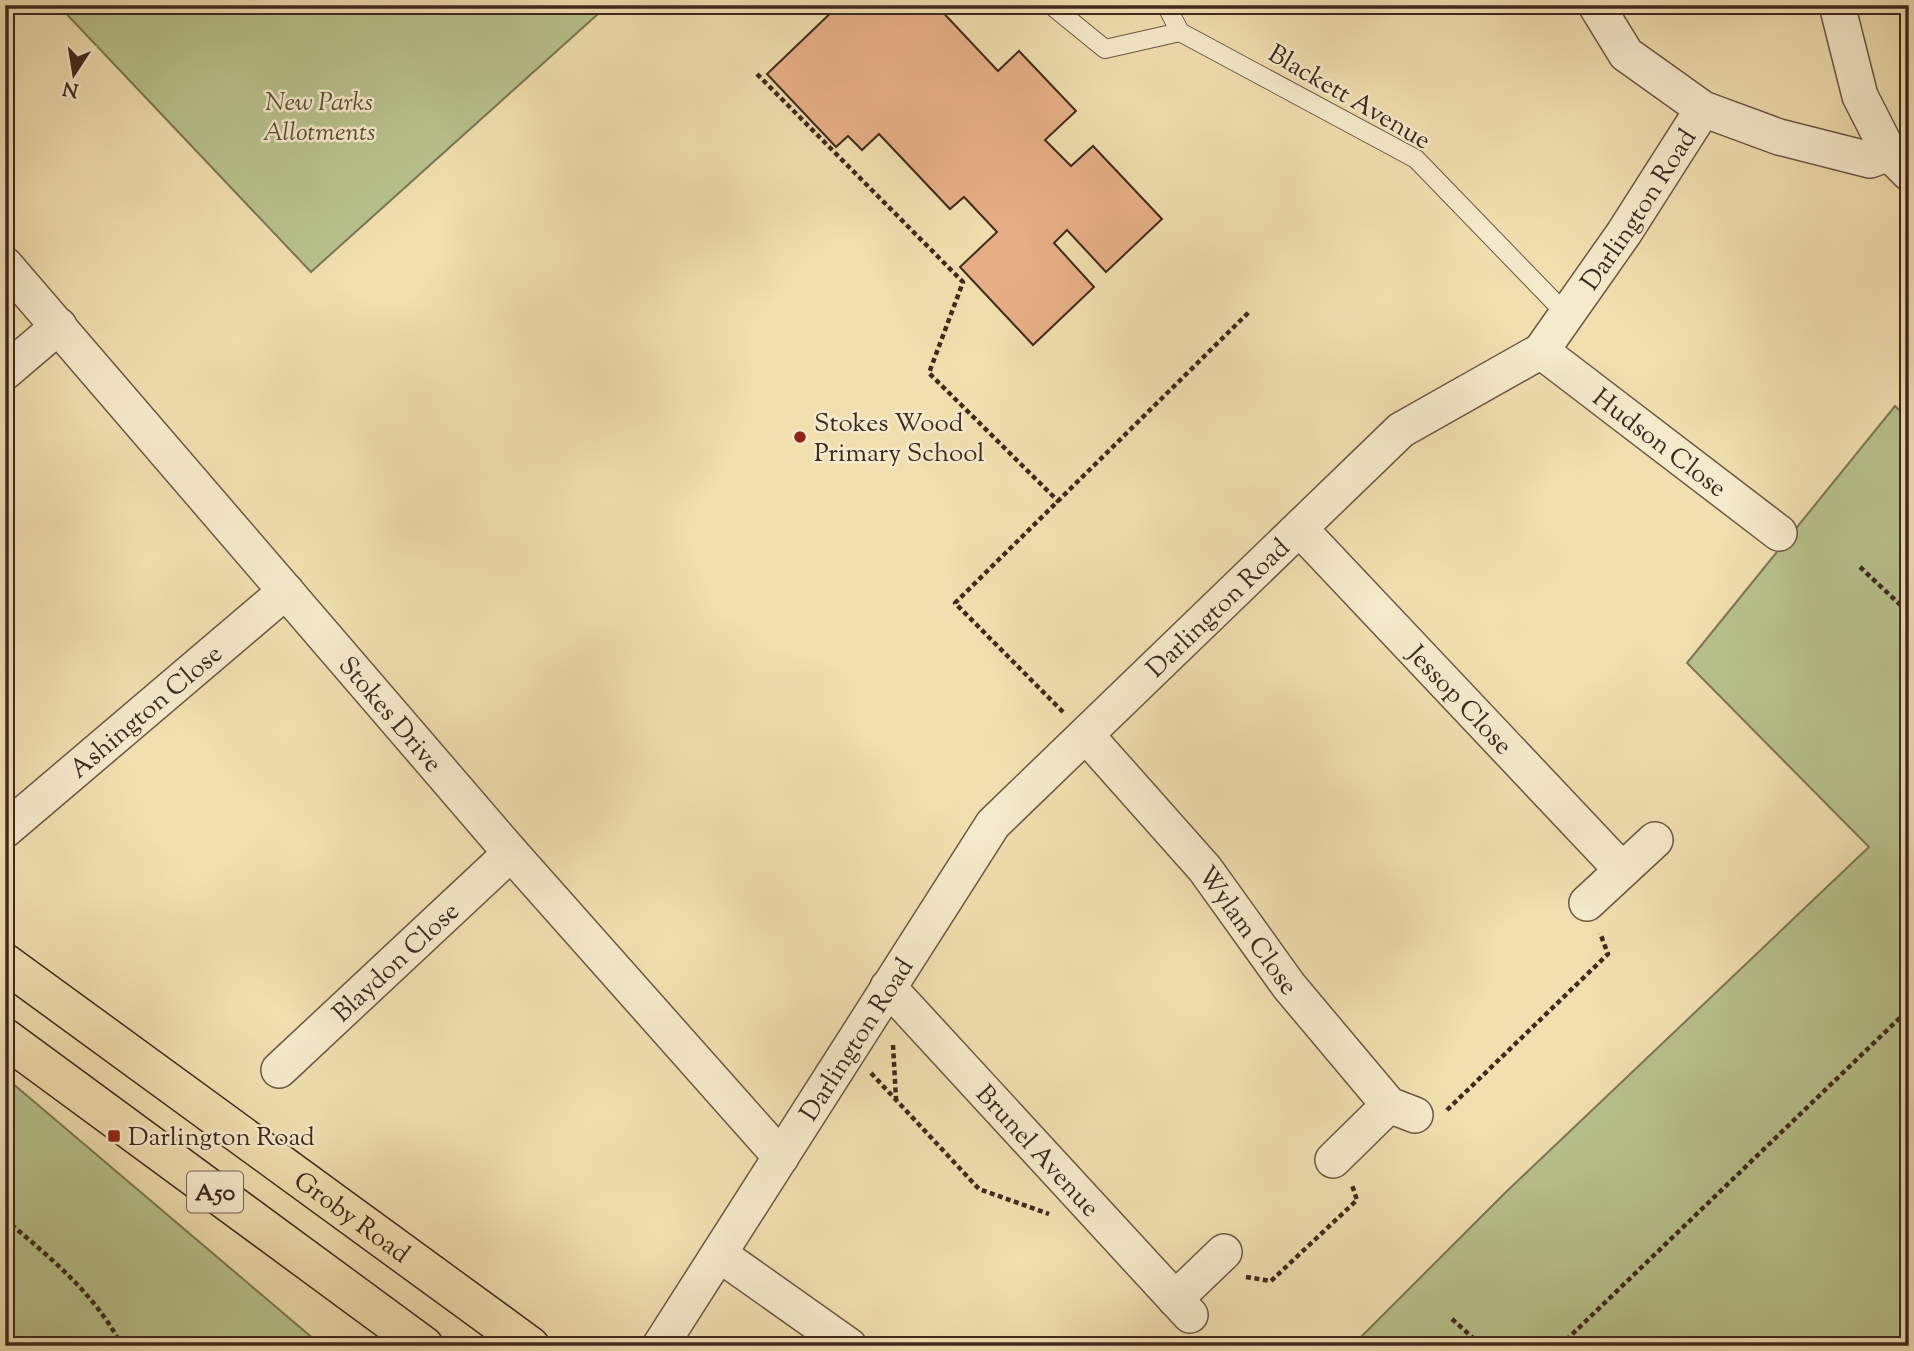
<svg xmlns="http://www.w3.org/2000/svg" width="1914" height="1351" viewBox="0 0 1914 1351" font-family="'Sorts Mill Goudy',serif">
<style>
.green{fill:#b8c28d;stroke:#7c7656;stroke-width:2}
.building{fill:#e8af86;stroke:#3f2920;stroke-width:2}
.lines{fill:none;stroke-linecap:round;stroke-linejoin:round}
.service-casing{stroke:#6c5644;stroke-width:20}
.minor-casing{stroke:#6c5644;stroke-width:38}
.primary-casing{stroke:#3f2920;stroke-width:41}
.path{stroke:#3f2920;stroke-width:4.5;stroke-dasharray:5 3.5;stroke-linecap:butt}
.service{stroke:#f6eacc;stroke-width:18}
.minor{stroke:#f6eacc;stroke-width:35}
.primary{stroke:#f1dfb0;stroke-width:38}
.poi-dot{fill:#8f2418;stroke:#f6eacc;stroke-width:2.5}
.labels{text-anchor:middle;stroke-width:5;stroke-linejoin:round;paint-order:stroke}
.shield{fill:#f6eacc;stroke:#766354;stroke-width:2}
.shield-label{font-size:24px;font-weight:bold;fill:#3f2920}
.street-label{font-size:26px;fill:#3f2920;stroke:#f6eacc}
.park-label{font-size:26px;font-style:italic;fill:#5d4f3b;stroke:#f6eacc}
.poi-label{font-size:26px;fill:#3f2920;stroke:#f6eacc;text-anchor:start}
</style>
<rect width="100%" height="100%" fill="#f1dfb0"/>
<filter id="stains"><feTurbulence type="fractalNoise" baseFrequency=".00286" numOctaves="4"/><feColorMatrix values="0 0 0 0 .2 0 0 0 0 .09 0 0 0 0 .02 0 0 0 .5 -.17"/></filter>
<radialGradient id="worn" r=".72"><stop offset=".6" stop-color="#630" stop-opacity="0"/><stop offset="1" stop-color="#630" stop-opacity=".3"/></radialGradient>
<path class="green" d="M58,5H608L311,272Z
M1895,406L1909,419V1346H1352L1506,1192L1869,847L1687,663Z
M5,1077L322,1346H5Z"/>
<path class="building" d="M839,5H936L998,71L1019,51L1076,111L1045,140L1071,166L1093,146L1162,219L1106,272L1067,230L1054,243L1094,287L1033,345L960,267L997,232L964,197L950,209L879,134L862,150L848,136L836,147L767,74Z"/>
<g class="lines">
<defs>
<path id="service" d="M1051,5L1105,49L1180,32
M1166,5L1180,32L1416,159L1567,315"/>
<g id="minor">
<path d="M1596,5L1626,54L1703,109L1779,137L1870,160L1889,153"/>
<path d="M1837,5L1860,96L1889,153L1909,173"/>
<path id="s1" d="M5,265L511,853L781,1157"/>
<path id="s2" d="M1541,351L1779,533"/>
<path d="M5,372L59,326"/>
<path id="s3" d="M1300,529L1622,870"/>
<path id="s4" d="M1086,735L1205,869L1289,986L1389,1105L1415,1115"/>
<path id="s5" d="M5,830L286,591"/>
<path d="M1587,903L1655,840"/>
<path id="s6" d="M888,987L1190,1315"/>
<path id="s7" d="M279,1070L511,853"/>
<path d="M1333,1160L1389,1105"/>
<path d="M719,1254L849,1346"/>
<path d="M1175,1299L1224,1252"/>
<path id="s8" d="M660,1346L993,824L1401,430L1541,351L1624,233L1703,109"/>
</g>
<g id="primary">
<path id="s9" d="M5,963L530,1346"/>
<path d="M5,1038L424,1346"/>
</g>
</defs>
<use href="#service" class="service-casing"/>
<use href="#minor" class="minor-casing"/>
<use href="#primary" class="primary-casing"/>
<path class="path" d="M757,74L963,282L929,373L1059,502
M1860,567L1909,613
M1063,712L955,603L1250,311
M893,1045L896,1099
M871,1073L979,1189L1049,1214
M1447,1110L1608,954L1600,933
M5,1219C50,1258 94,1292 122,1346
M1246,1277L1271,1281L1357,1200L1352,1185
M1452,1319L1482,1346
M1560,1346L1909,1009"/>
<use href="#service" class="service"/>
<use href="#minor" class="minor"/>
<use href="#primary" class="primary"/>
</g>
<g class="poi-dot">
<circle cx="800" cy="437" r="7"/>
<rect x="107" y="1129" width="14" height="14" rx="3.5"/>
</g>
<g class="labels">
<rect class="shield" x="187" y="1171.5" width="56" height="41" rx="5"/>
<g class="shield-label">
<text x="215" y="1200">A50</text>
</g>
<g class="street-label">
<text transform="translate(1350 96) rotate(30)" y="9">Blackett Avenue</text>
<text dy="9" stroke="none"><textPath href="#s8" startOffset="1519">Darlington Road</textPath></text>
<text dy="9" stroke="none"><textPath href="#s2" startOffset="150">Hudson Close</textPath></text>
<text dy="9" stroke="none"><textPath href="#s8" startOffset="931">Darlington Road</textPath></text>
<text dy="9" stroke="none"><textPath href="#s3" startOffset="234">Jessop Close</textPath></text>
<text dy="9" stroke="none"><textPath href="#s5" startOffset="184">Ashington Close</textPath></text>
<text dy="9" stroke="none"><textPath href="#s1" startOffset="592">Stokes Drive</textPath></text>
<text dy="9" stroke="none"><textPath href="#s4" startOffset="254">Wylam Close</textPath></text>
<text dy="9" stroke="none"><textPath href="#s7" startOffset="159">Blaydon Close</textPath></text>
<text dy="9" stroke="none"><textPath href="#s8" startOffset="364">Darlington Road</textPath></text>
<text dy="9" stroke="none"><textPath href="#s6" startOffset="222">Brunel Avenue</textPath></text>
<text dy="9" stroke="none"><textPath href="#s9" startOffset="430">Groby Road</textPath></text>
</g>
<g class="park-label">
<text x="319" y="110">New Parks<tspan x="319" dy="30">Allotments</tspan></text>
</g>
<g class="poi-label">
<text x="814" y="431">Stokes Wood<tspan x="814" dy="30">Primary School</tspan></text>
<text x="128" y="1145">Darlington Road</text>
</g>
</g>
<rect width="1914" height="1351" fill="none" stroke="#f1dfb0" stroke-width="28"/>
<rect x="7" y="7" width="1900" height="1337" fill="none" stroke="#3f2920" stroke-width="3.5"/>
<rect x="14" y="14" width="1886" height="1323" fill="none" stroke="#3f2920" stroke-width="2"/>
<g transform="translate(74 74) rotate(192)" stroke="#f6eacc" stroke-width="5" paint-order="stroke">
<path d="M0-5L12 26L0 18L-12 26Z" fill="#3f2920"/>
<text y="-10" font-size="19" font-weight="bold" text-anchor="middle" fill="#3f2920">N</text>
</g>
<rect width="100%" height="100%" filter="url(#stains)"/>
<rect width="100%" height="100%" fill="url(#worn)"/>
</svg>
